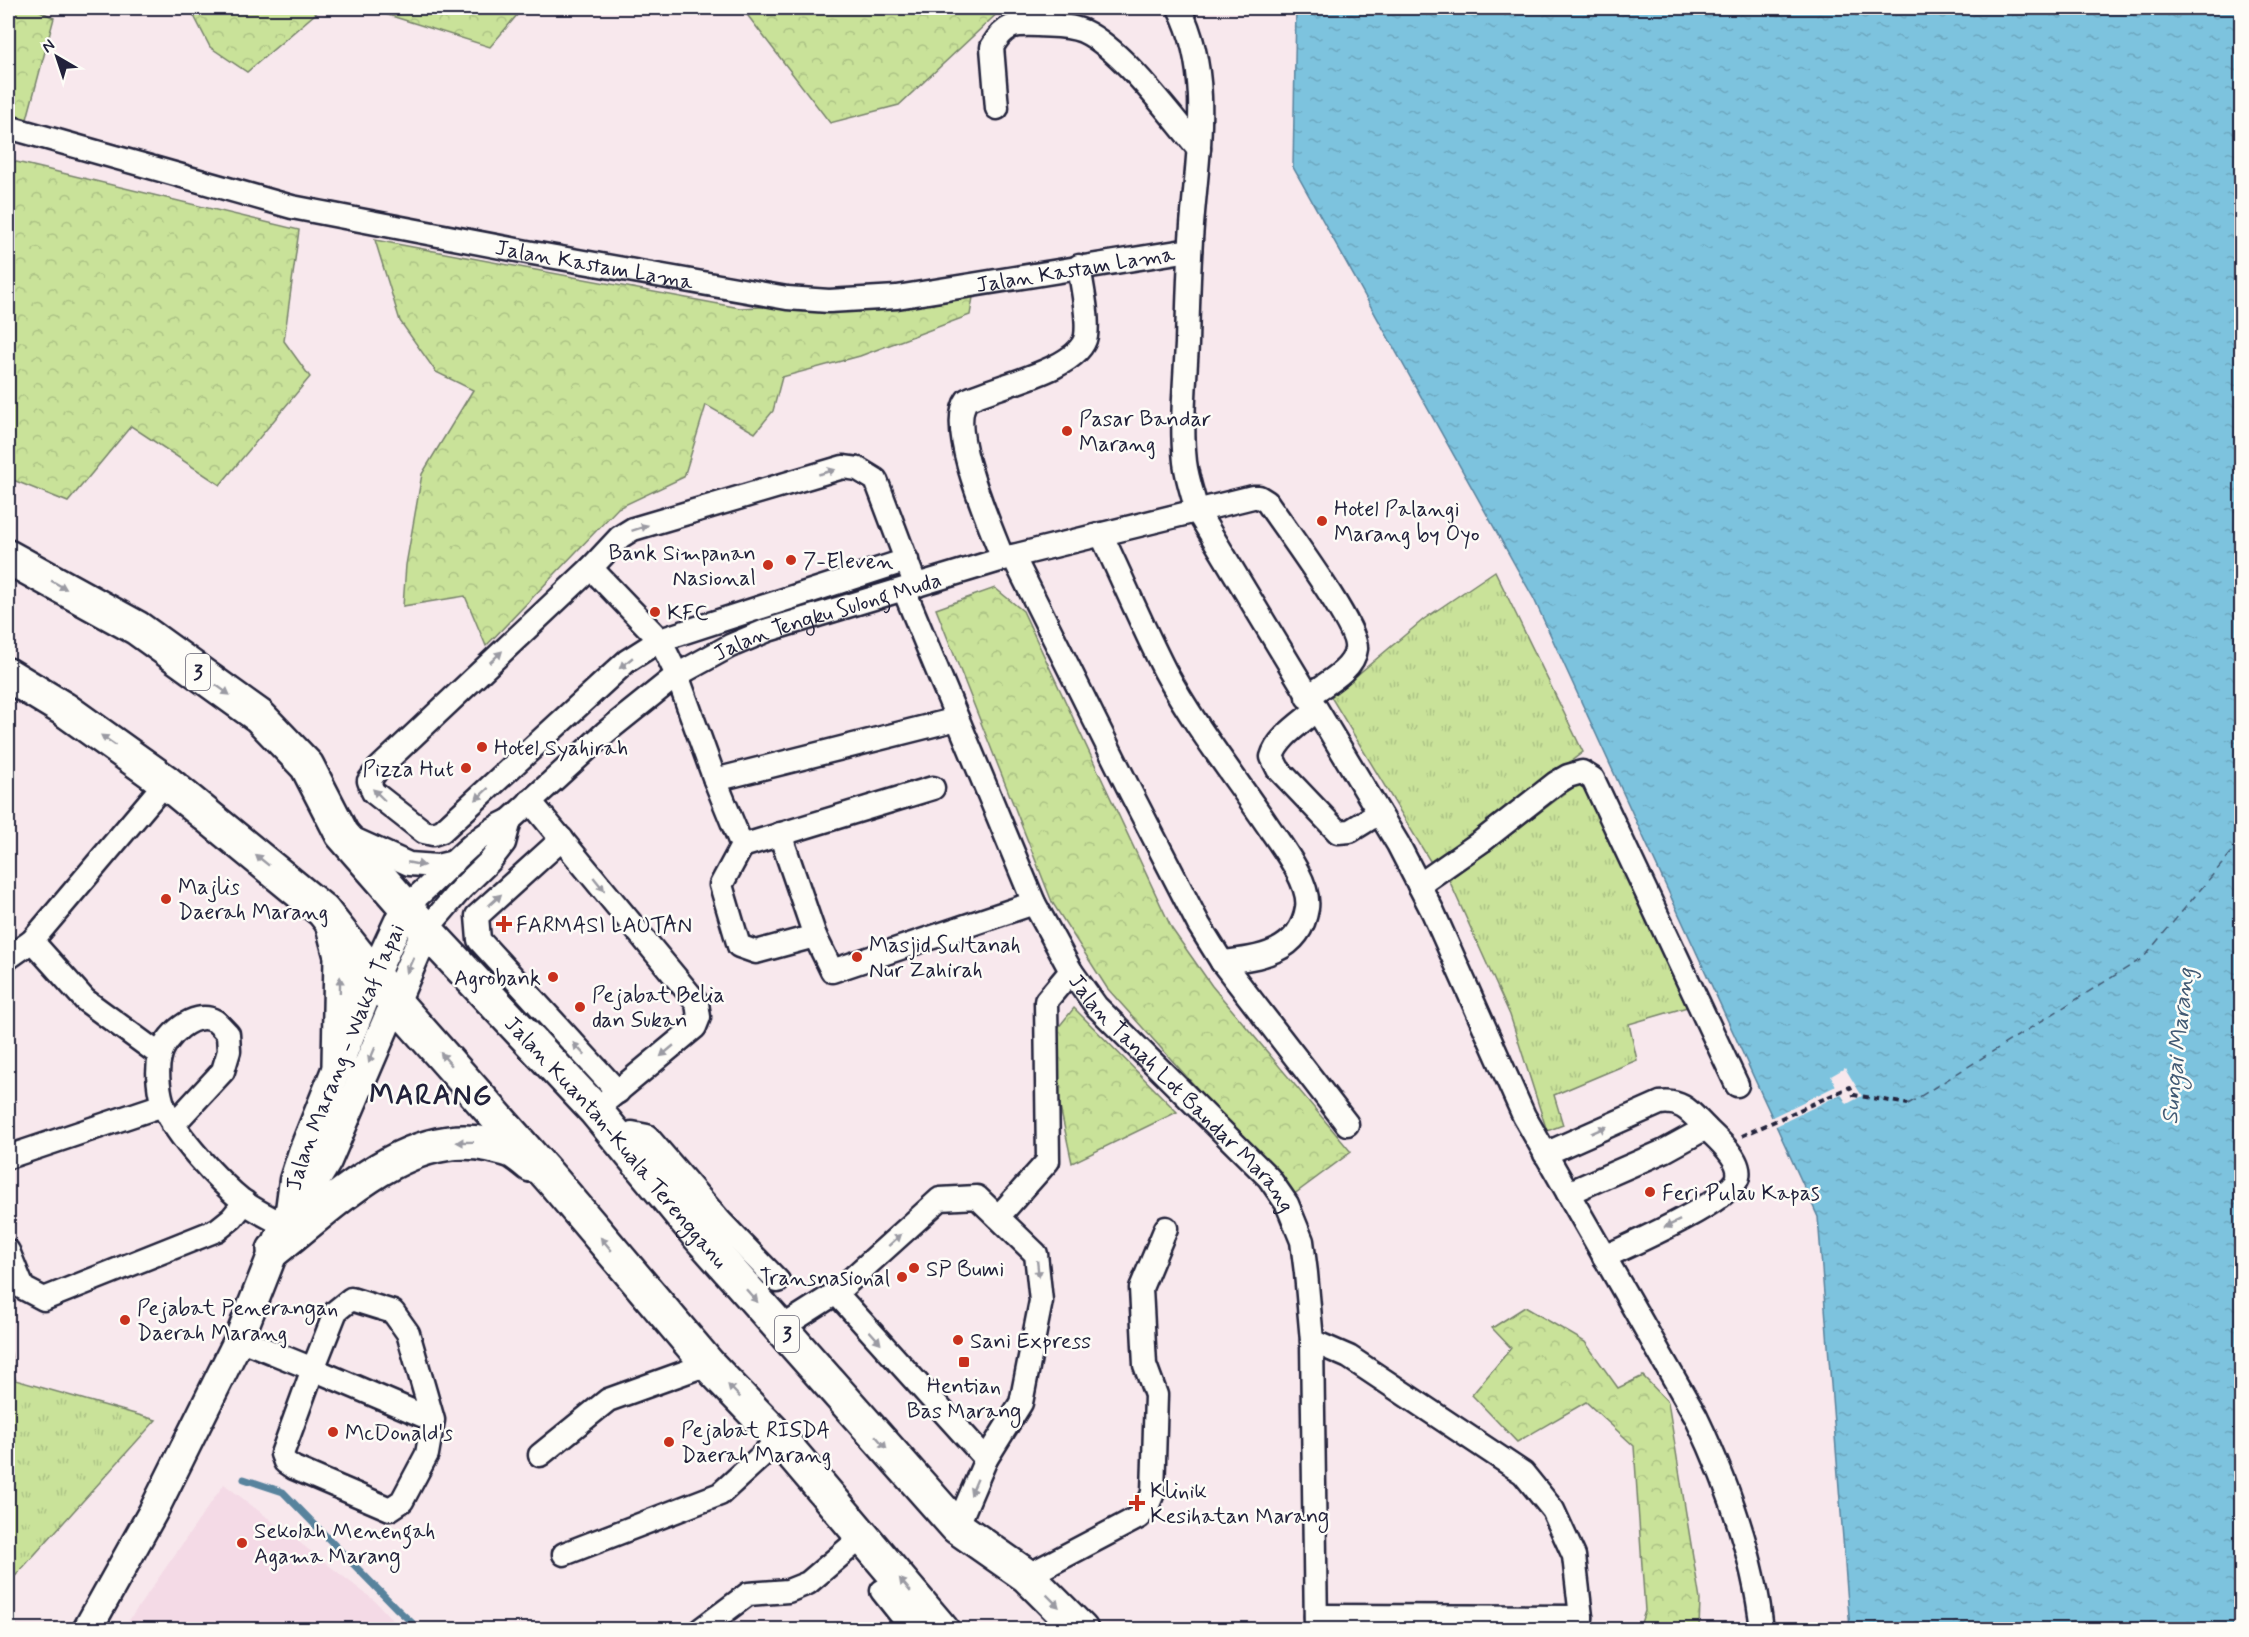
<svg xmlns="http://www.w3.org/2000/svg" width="2249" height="1637" viewBox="0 0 2249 1637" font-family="Mynerve,sans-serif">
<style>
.built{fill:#f4dae6}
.forest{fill:url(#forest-crowns);stroke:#76826a;stroke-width:1.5}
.park{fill:url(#park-tufts);stroke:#76826a;stroke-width:1.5}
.water{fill:url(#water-ripples);stroke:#59839d;stroke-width:1.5}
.pier{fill:#f8e8ed}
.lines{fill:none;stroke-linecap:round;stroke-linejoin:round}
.stream{stroke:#59839d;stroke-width:7}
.ferry{stroke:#425a74;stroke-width:1.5;stroke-dasharray:8 6;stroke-linecap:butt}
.minor-casing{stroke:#22223b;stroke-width:27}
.major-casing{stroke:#22223b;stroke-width:33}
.highway-casing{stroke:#22223b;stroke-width:38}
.path{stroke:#22223b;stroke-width:4;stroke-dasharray:6 4.5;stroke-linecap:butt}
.minor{stroke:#fdfcf7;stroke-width:22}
.major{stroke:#fdfcf7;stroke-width:28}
.highway{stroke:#fdfcf7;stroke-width:33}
.oneway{fill:#9a9aa2}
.poi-dot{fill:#c8321e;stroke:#fdfcf7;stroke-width:2}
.labels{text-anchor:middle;stroke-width:5;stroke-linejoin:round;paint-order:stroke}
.shield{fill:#fdfcf7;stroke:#646373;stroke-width:1.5}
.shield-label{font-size:21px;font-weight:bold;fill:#22223b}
.street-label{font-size:22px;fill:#22223b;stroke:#fdfcf7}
.poi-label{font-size:22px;fill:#22223b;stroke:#fdfcf7;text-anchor:start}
.water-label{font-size:24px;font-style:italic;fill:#425a74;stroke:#fdfcf7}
.district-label{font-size:28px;font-weight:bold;letter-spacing:1.5px;fill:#22223b;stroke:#fdfcf7}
</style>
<defs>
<pattern id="forest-crowns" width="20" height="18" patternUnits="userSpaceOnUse" patternTransform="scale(1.5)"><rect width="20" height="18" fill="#c9e299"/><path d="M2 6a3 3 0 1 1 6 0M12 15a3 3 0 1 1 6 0" fill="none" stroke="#acc285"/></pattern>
<pattern id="park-tufts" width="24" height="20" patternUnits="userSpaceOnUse" patternTransform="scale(1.5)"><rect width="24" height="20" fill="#c9e299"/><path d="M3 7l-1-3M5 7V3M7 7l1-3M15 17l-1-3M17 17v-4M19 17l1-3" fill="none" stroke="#acc285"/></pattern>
<pattern id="water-ripples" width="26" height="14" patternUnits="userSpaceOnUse" patternTransform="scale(1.5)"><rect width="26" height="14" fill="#7dc3de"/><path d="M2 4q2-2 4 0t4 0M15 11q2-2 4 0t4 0" fill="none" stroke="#6ca7bf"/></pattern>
</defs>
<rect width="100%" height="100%" fill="#f8e8ed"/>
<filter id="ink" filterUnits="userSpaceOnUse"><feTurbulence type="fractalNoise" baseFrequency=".0167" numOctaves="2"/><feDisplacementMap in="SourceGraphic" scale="12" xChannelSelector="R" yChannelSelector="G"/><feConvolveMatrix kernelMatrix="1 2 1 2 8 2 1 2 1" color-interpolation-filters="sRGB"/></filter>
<g filter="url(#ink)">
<path class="built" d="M224,1484L375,1601L401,1629H123Z"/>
<path class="forest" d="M8,8H34L54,18L27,119L8,113Z
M190,8H322L247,72L210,47Z
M366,8H523L490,47Z
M742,8H1003L899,105L830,123Z
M8,160L299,230L284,341L310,377L220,485L131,426L68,502L8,478Z
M375,240L740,308L973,297L970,315L860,356L782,377L773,411L755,433L706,405L684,477L618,508L486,646L465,596L403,606L406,565L422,474L473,390L436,372L400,321Z
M995,588L1023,611L1172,929L1212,986L1351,1152L1293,1195L1107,988L1052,902L936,609Z
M1074,1008L1177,1112L1072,1163L1054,1079L1057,1029Z
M1525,1307L1585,1342L1618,1388L1643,1376L1668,1402L1700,1600L1699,1629H1639L1645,1611L1634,1446L1586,1402L1517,1442L1472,1395L1511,1348L1492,1328Z"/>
<path class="park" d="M1495,571L1583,752L1433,866L1331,697L1424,619Z
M1583,780L1694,1005L1629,1024L1637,1060L1554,1095L1563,1125L1547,1131L1510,1015L1449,880Z
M8,1337L15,1380L156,1420L8,1584Z"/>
<path class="water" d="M1296,8H2241V1629H1850L1818,1217L1534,599L1293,167Z"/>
<path class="pier" d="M1845,1068L1862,1096L1847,1104L1841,1094L1774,1127L1770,1118L1836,1086L1831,1076Z"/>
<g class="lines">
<path class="stream" d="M244,1479L283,1492L397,1609L420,1630"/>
<path class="ferry" d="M1908,1104L2143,958L2242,840"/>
<defs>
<g id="minor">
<path d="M1179,8C1211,71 1199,144 1193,213C1189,257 1188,300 1187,344C1185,383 1181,424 1185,462C1187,479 1193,495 1197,511L1398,844L1433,912L1524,1116L1696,1417C1728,1484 1754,1556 1762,1630"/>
<path d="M997,108L992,47C1005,24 1014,24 1038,25C1053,26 1069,25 1083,31C1122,49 1170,115 1199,149"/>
<path id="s1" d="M8,127L292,207L527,252L787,298L829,301L897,297L1190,250"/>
<path d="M1101,534C1123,580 1142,626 1165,671C1194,725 1232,773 1266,823C1280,844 1311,883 1307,908C1300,953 1259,958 1222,962"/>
<path d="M1013,556L1131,793L1199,925L1222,962L1347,1124"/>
<path d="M1003,559C991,528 946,428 967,400C994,386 1080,370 1086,336C1089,316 1082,287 1079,266"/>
<path d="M591,568L660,640L907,560"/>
<path d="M916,586L876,480L858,469L843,467L633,529L620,537L591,568L377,770L369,781L373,792L424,832L433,834L442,831L627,661L660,640L677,675L715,780L957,719"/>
<path id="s2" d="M904,590L1034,903L1071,971L1096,1006L1269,1178L1287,1204L1302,1241L1306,1273L1312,1341L1316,1630"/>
<path d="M1316,710C1301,723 1277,738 1272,757L1278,769L1338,832L1350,831L1379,813"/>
<path d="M715,780L742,846L721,885L739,946L756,952L815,936L832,971L1034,903"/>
<path d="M530,801L697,1003L699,1017L695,1027L595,1110"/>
<path d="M780,834L815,936"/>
<path d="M347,836L409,864L437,866L454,862"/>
<path d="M562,839L477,916L479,940L618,1092"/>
<path d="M742,846L933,788"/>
<path d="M1419,885L1482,841L1556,783L1568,776L1582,772L1593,779L1737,1085"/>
<path id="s3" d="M406,906C442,878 468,839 510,820L606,732L677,675L730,646L768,630L1013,556L1253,497H1259L1267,502C1283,526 1359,627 1356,649C1354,670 1323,685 1307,697"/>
<path d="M426,930L461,889L490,861L504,843L510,820"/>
<path d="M32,941L85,1000L160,1055"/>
<path d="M8,958L32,941L166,782"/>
<path d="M173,1125L223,1071L229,1051L228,1034C224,1030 219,1024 215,1021C194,1009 164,1037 160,1057C156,1071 159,1094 164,1107C177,1137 218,1181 244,1202C256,1211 271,1218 284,1225"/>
<path d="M620,1139L632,1133L647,1136L721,1222L778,1281"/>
<path d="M1545,1154L1660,1103C1683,1100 1691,1113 1706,1128L1664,1151L1568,1193"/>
<path d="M8,1157L163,1105"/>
<path d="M998,1217L1048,1161L1046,1001L1071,971"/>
<path d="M8,1251L23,1288L44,1299L217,1230L232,1218L245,1202"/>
<path d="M1604,1257C1628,1246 1733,1200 1738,1177C1742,1159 1717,1139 1706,1128"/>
<path d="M836,1293L986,1459L957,1527"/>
<path d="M781,1328L836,1293L940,1199L977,1197L1036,1254L1041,1301L1021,1403L986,1459"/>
<path d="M239,1339L313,1369L282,1454L285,1462L294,1468L390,1509L402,1501L427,1454L433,1420L408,1333L393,1312L351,1299L336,1311L313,1369L433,1420"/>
<path d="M1312,1341L1349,1357L1523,1473L1553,1510L1574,1556L1581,1617L1580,1630"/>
<path d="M540,1455L608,1400L708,1364"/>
<path d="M564,1554L720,1494L780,1439"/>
<path d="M1027,1576L1139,1517L1147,1507L1153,1493L1156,1395L1145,1365L1141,1288L1166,1228"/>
<path d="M882,1591L913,1630"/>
<path d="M1316,1616L1581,1617"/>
<path d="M700,1630L748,1594L788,1591L808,1583L863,1536"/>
</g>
<g id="major">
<path d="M290,1210L312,1186L327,1161L426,930"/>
<path id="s4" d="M87,1630L154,1510L239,1339L290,1210L294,1180L303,1152L374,975L406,906"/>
</g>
<g id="highway">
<path id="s5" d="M8,557L137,628L259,716L307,766L342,834L426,930L595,1110L699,1236L957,1527L1027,1576L1081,1630"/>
<path d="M8,675L64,709L166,782L323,911L394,1001L554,1182L708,1364L780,1439L942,1630"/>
<path d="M333,926L341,956L339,1064"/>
<path d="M274,1250C333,1204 408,1126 490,1145C497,1147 505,1148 512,1151C519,1155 525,1160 531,1165"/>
</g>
</defs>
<use href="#minor" class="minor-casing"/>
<use href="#major" class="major-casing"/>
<use href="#highway" class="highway-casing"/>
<path class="path" d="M1742,1136L1850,1087L1854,1095L1908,1104"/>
<use href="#minor" class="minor"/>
<use href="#major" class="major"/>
<use href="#highway" class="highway"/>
</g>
<defs><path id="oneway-solid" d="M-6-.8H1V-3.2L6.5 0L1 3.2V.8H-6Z" transform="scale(1.5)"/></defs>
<g class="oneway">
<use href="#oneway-solid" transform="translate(827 472) rotate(-16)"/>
<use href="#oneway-solid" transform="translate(640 528) rotate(-19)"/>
<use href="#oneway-solid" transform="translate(59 585) rotate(29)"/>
<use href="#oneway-solid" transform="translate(496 657) rotate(-43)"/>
<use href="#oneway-solid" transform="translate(626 663) rotate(140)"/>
<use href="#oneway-solid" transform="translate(223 690) rotate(36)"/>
<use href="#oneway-solid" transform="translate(108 740) rotate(-145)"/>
<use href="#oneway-solid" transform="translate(482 794) rotate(137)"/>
<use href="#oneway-solid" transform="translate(379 795) rotate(-136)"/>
<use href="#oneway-solid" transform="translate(262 860) rotate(-141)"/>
<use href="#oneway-solid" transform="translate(416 864) rotate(11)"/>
<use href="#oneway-solid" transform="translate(599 884) rotate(51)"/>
<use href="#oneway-solid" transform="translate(495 900) rotate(-42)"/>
<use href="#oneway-solid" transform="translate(410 965) rotate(114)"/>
<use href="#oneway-solid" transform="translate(340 985) rotate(-89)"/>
<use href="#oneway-solid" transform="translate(579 1049) rotate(-133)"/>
<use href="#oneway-solid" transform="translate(667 1051) rotate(140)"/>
<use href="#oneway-solid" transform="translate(372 1055) rotate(113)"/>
<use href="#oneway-solid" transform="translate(446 1059) rotate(-131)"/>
<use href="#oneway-solid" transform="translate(1599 1130) rotate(-24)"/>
<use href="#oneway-solid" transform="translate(465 1142) rotate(179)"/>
<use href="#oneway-solid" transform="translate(1672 1224) rotate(154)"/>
<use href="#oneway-solid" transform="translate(895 1240) rotate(-42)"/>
<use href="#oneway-solid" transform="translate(606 1244) rotate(-130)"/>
<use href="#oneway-solid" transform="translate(1038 1269) rotate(84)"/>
<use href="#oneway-solid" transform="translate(752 1296) rotate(48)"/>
<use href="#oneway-solid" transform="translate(875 1337) rotate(48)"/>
<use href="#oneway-solid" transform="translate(734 1391) rotate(-134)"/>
<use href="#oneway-solid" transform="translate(881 1442) rotate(49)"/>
<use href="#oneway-solid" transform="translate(974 1487) rotate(113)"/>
<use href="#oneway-solid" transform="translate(905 1585) rotate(-130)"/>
<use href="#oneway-solid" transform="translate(1053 1601) rotate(45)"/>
</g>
</g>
<g class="poi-dot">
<circle cx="1067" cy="431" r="6"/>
<circle cx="1322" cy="521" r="6"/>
<circle cx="791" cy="560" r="6"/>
<circle cx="768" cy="565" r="6"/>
<circle cx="655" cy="612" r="6"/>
<circle cx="482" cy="747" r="6"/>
<circle cx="466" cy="768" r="6"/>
<circle cx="166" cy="899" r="6"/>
<path d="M501 915h6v6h6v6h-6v6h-6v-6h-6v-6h6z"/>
<circle cx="857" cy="957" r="6"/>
<circle cx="553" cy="977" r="6"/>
<circle cx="580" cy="1007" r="6"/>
<circle cx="1650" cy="1192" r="6"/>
<circle cx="914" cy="1268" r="6"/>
<circle cx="902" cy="1277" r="6"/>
<circle cx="125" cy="1320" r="6"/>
<circle cx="958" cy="1340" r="6"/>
<rect x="958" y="1356" width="12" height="12" rx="3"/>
<circle cx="333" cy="1432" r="6"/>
<circle cx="669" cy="1442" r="6"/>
<path d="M1134 1494h6v6h6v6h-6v6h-6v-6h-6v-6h6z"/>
<circle cx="242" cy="1543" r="6"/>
</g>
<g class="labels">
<g class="shield">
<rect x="186" y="654" width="24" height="36" rx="4.5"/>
<rect x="775" y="1316" width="24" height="36" rx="4.5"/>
</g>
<g class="shield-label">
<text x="198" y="679">3</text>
<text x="787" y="1341">3</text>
</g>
<g class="street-label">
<text dy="8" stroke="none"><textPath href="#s1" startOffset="603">Jalan Kastam Lama</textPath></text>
<text dy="8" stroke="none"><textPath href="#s1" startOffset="1089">Jalan Kastam Lama</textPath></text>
<text dy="8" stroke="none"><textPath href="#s3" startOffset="519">Jalan Tengku Sulong Muda</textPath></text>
<text dy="8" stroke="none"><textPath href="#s4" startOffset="630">Jalan Marang - Wakaf Tapai</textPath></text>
<text dy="8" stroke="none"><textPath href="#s2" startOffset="582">Jalan Tanah Lot Bandar Marang</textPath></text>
<text dy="8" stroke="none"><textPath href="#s5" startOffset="856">Jalan Kuantan-Kuala Terengganu</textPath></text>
</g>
<g class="poi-label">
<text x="1079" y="426">Pasar Bandar<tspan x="1079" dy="25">Marang</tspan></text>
<text x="1334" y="516">Hotel Palangi<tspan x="1334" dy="25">Marang by Oyo</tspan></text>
<text x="756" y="560" text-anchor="end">Bank Simpanan<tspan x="756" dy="25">Nasional</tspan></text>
<text x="803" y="568">7-Eleven</text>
<text x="667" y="620">KFC</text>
<text x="494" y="755">Hotel Syahirah</text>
<text x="454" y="776" text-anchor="end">Pizza Hut</text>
<text x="178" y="894">Majlis<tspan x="178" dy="25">Daerah Marang</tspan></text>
<text x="516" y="932">FARMASI LAUTAN</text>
<text x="869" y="952">Masjid Sultanah<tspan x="869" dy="25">Nur Zahirah</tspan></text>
<text x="541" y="985" text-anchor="end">Agrobank</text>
<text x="592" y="1002">Pejabat Belia<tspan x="592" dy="25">dan Sukan</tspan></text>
<text x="1662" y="1200">Feri Pulau Kapas</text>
<text x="926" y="1276">SP Bumi</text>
<text x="890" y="1285" text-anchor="end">Transnasional</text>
<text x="137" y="1315">Pejabat Penerangan<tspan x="137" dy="25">Daerah Marang</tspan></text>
<text x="970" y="1348">Sani Express</text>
<text x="964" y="1393" text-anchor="middle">Hentian<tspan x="964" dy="25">Bas Marang</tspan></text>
<text x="681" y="1437">Pejabat RISDA<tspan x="681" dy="25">Daerah Marang</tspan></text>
<text x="345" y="1440">McDonald's</text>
<text x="1150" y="1498">Klinik<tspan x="1150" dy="25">Kesihatan Marang</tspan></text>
<text x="254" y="1538">Sekolah Menengah<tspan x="254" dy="25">Agama Marang</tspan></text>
</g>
<g class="water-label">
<text transform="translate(2177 1046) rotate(-84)" y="8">Sungai Marang</text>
</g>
<g class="district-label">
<text x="431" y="1104">MARANG</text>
</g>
</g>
<rect width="2249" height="1637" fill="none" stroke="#fdfcf7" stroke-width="30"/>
<rect x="15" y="15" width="2219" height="1607" fill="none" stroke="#22223b" stroke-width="2" filter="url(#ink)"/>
<g transform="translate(57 57) rotate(321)" stroke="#fdfcf7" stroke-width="4.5" paint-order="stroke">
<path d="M0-4.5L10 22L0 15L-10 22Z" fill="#22223b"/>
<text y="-9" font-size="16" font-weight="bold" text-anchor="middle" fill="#22223b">N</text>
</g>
</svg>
